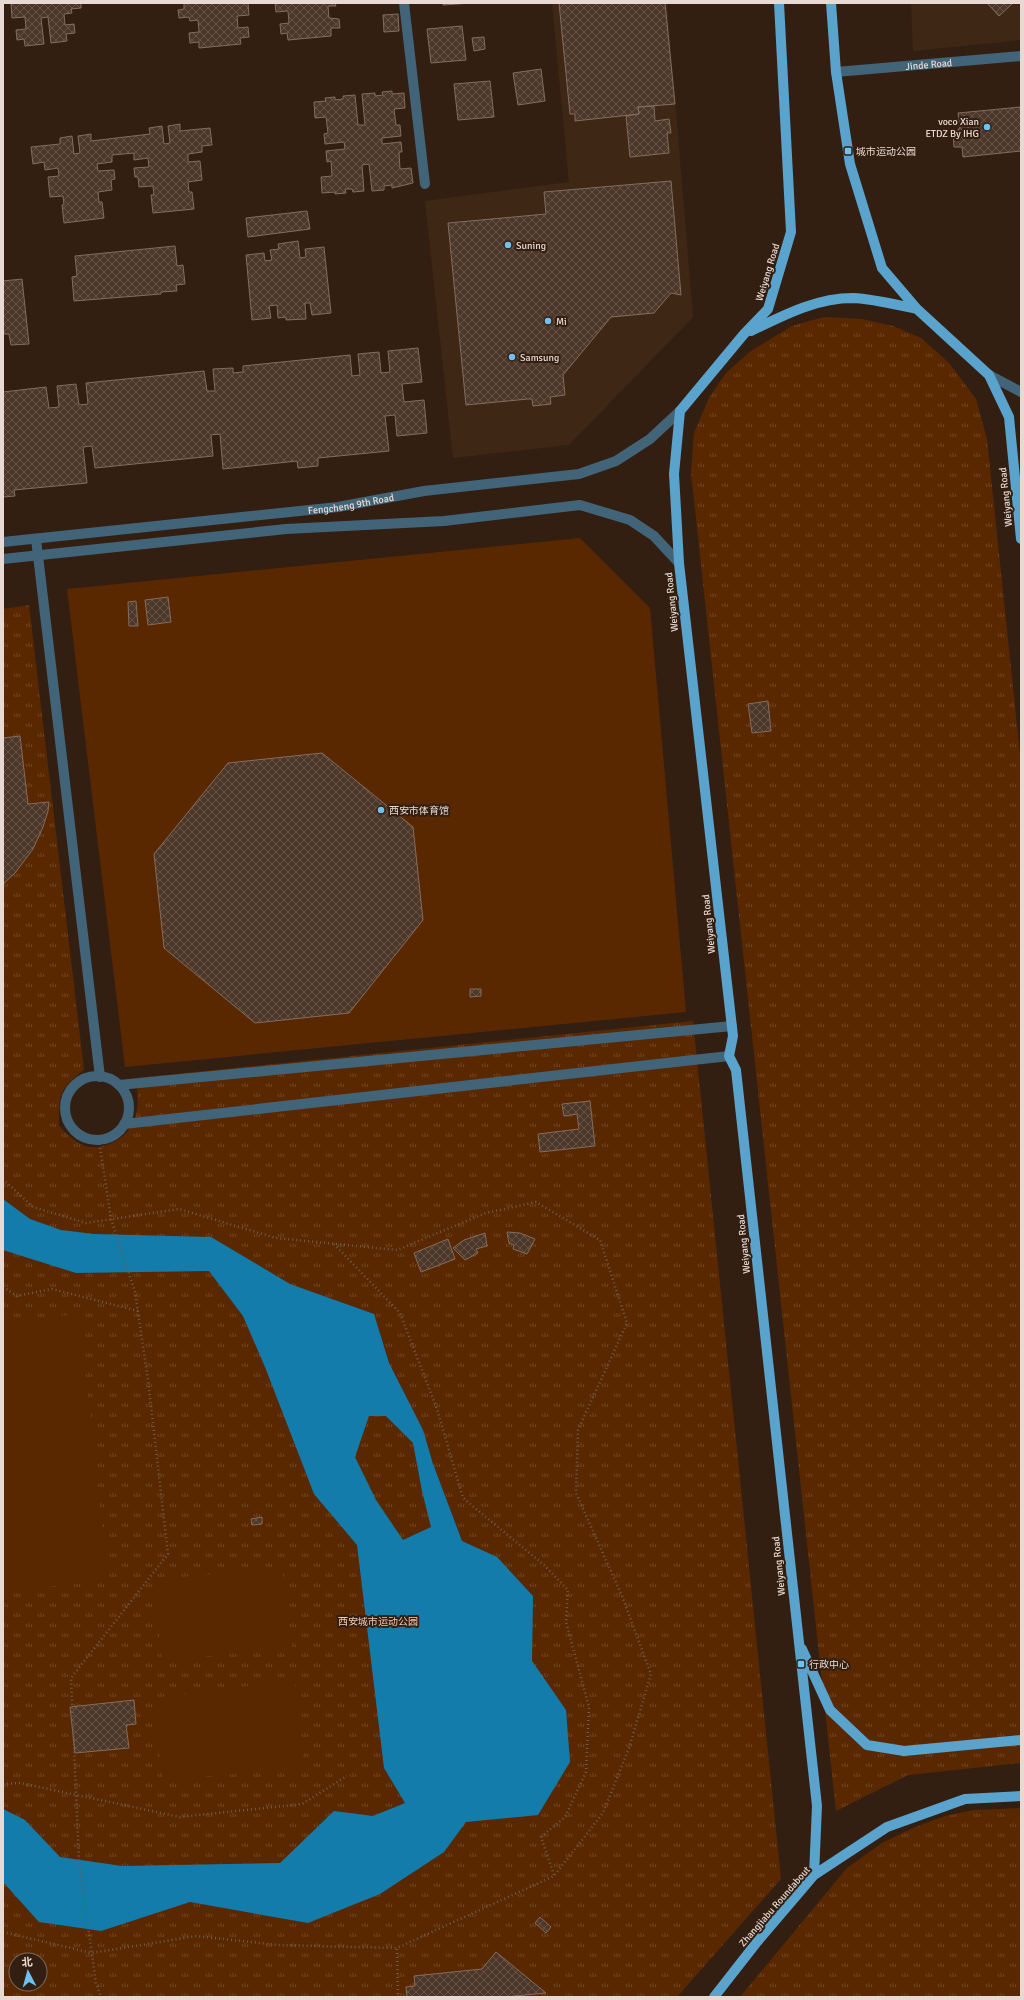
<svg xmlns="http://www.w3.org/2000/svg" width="1024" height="2000" viewBox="0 0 1024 2000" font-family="Signika,'Noto Sans SC',sans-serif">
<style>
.built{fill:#3f2716}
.park{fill:url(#park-tufts);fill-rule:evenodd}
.pitch{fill:#5a2800}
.water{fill:#137cab;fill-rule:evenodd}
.building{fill:url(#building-cross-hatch);stroke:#846d5e}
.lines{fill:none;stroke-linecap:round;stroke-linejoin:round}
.path{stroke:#6e5c50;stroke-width:2.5;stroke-dasharray:1 3;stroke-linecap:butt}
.minor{stroke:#426478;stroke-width:10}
.major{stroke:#59a3cd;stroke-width:10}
.poi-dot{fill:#6dc2f3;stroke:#331f12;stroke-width:1.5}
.labels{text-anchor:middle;stroke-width:4;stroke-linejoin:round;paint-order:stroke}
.street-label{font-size:10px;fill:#e8dad2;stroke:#331f12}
.poi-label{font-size:10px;fill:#e8dad2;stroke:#331f12;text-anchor:start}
.park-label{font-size:10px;fill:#f3cbb2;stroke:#331f12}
</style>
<defs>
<pattern id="park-tufts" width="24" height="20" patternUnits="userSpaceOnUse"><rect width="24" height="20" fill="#5a2800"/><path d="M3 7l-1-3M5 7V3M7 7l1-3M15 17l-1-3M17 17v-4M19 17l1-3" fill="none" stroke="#724724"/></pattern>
<pattern id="building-cross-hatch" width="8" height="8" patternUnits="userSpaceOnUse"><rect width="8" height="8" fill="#4c3729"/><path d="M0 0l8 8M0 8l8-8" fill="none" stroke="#665347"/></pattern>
</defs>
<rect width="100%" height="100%" fill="#331f12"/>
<path class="built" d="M552,3H667L693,317L569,445L453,458L425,201L569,182Z
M911,3H1021V40L913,51Z"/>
<path class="park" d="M824,317L862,319L893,326L921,338L950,364L976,399L987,439L1021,764V1763L908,1775L836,1811L691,472L694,433L709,398L726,373L751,351L792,326Z
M29,605L84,1070C58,1090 59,1094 59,1126C68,1135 76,1144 89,1147C109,1150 132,1134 136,1115C139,1104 137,1089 137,1078L693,1021L781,1879L677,1997H3V609ZM16,1960H40V1984H16Z
M1021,1808V1997H740L847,1868L882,1843L913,1828L945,1816L974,1810Z"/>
<path class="pitch" d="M580,538L650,608L686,1012L125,1067L67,589Z
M79,1314L108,1581L3,1591V1323Z
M282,1567L292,1647L162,1661L153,1580Z
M295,1680L304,1768L163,1780L153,1698Z"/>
<path class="water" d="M3,1199L30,1219L61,1230L94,1234L211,1237L290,1284L374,1314L389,1363L423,1430L433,1464L462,1541L497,1557L533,1596L532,1661L566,1710L570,1762L538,1815L466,1822L444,1852L380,1894L308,1923L190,1902L101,1931L39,1922L3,1882V1809L25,1820L60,1857L122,1866L280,1863L334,1811L373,1816L405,1803L384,1768L357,1545L314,1494L265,1367L243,1316L209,1271L76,1273L3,1250ZM369,1416H386L413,1443L422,1491L431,1527L403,1540L376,1500L355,1457Z"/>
<path class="building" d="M11,3H81V8L71,9L72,13L64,14L65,25L74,24L75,33L66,34L67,41L51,43L48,17L41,18L44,44L25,46L24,39L17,40L16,30L26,29L25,17L12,18Z
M184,3H248L249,15L237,16L238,28L248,27L249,37L240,38L241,44L199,48V42L190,43L189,33L199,32L198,20L190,21L189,17L179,18L178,10L184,9Z
M275,3H335L336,6H328L329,18L339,19L340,28H331V36L288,40L287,33L281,34L280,24L289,23L288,11L276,12Z
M443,3H472L443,5Z
M559,3H665L675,104L638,107L639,114L575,121V114H570Z
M987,3H1013L999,16Z
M398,14L399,31L384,32L383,15Z
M462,26L466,60L431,63L427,29Z
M484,37L485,49L474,51L472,38Z
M541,69L545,101L518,105L513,73Z
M490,81L494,117L458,120L454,84Z
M392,91V94L404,93L405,108L394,109L396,125H400L401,136L382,138V144L401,142L402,152H399L400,169L411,168L413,183L392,188V185L384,186V190L372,191L369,164L362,165L364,191L353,192L352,189H345L346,193L335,194V192L322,193L321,177L332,176L331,161L327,162L326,151L345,149L344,142L325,144L324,134L328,133L326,117L315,118L314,102L326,101L325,98L335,97V100L343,99V96L355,95L358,125H365L362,94L375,93V96L383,95L382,92Z
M654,106L655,121L669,119L671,133H667L669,153L630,157L626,116L639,114L638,107Z
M1021,107V151L963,157L962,147H954L953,132H958V129H960L958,113Z
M180,124V131L210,128L212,145L202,146V152L188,154V162L200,161L202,180L188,182L189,192H192L194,209L153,213L151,195H154L153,186L139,187L138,177H135L134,168L149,167L148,158L134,160V153L112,155V162L97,164L98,171L114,170L115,179L111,180L112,190L98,192L99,202H102L104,218L64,223L62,205H64L63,196L50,197L48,177L59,176L58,168L45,170L44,162L33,164L31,147L60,144V138L72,136L74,154L80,153L78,136L91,134V141L150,134L149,128L162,126L164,144L170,143L168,126Z
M671,181L681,295L671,293L654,313L611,317L563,375L565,395L550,397L551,404L533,406L532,399H528L466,405L448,223L546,214L544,192Z
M307,211L310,229L248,237L246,218Z
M298,241L300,258L306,257L305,249L324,247L331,313L312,315L310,303H305L306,319L286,320V317L278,318L277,305L269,306L271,318L252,320L246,255L264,253L265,261L272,260L270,250L279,249L278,244Z
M175,246L177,266L183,265L185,284L176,285L177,291L161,292V294L74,301L72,277L77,276L75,256Z
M22,279L29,344L11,345L9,334H3V281Z
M418,348L422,382L402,384L404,402L424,400L427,433L397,436L395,415L385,416L389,451L318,458V466L298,468L297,461L223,469L220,434L211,435L213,456L95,468L92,446L83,447L87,483L14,490L15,496L3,497V392L46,387L49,408L59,407L57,386L76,384L79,405L88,404L86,383L204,371L207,391H215L213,369L233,368V373L243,372V366L350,355L352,376L360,375L358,354L379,352L381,373L390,372L388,351Z
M168,597L171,622L148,625L145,600Z
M136,601L138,626H129L128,602Z
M768,701L771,731L752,733L748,704Z
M20,736L28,804L49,802L48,811L43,827L33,849L15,873L3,884V738Z
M322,753L413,827L423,920L349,1013L255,1023L164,948L154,854L228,763Z
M470,989H481V996L470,997Z
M590,1101L595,1146L540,1152L538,1134L579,1129L577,1114L564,1116L562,1104Z
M507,1232L520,1233L535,1239L527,1254L513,1249L514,1245L509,1243Z
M485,1233L487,1246L476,1249L478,1253L465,1260L453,1248L464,1240Z
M448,1239L455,1259L421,1272L414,1253Z
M262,1517V1524L252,1525L251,1519Z
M134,1700L136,1724L126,1725L129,1748L75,1753L70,1707Z
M540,1917L551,1927L546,1933L535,1923Z
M496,1952L546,1993L505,1997H407L406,1987L415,1986L414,1976L482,1969Z"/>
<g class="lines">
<path class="path" d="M99,1140L111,1219L135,1292L148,1380L168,1554L71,1678L79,1860L96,1984L101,1997
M3,1179L33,1207L86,1223L179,1209L276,1238L397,1250L486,1213L536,1202L600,1240L627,1323L578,1430L576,1493L622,1596L651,1674L629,1748L603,1813L554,1876L397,1948L398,1997
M334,1244L400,1313L437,1409L463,1498L544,1565L568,1590L566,1622L589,1707L586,1772L565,1817L541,1837L554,1875
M3,1287L17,1296L52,1289L138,1311
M3,1784L20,1783L180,1817L302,1804L347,1776
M3,1932L92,1953L196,1936L278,1945L397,1948"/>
<g class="minor">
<path d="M404,3L425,184"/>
<path id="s1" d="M836,72L1021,56"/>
<path d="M989,375L1021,392"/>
<path d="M36,539L100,1077"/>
<path id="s2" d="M3,542L338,507L424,491L579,474L616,461L650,439L680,411"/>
<path d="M3,559L286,529L444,521L580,505L630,520L654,536L679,563"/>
<circle cx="97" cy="1108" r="32"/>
<path d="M119,1085L732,1026"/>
<path d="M124,1124L729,1056"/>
</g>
<path class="major" d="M779,3L791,232L768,309L744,334L680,411L674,474L679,563L733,1036L729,1056L736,1070L817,1806L814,1875
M831,3L836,72L850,164L882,268L917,309L989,375L1009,417L1021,539
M751,331C784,315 816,298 853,298C875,299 897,305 917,309
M802,1649L830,1710L867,1745L904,1751L1021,1740
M714,1997L757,1942L814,1875L887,1827L965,1799L1021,1796"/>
</g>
<g class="poi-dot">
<circle cx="987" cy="127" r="4"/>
<rect x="844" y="147" width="8" height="8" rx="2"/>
<circle cx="508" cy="245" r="4"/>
<circle cx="548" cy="321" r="4"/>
<circle cx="512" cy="357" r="4"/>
<circle cx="381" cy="810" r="4"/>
<rect x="797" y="1660" width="8" height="8" rx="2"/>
</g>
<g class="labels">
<g class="street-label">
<text dy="4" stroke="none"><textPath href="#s1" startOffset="93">Jinde Road</textPath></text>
<text transform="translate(767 272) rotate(-73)" y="4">Weiyang Road</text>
<text transform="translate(1005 497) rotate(-96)" y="4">Weiyang Road</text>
<text dy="4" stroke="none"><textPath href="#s2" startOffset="350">Fengcheng 9th Road</textPath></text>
<text transform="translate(671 602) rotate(-96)" y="4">Weiyang Road</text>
<text transform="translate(708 924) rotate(-96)" y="4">Weiyang Road</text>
<text transform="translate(743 1244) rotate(-96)" y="4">Weiyang Road</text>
<text transform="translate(778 1566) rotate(-96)" y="4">Weiyang Road</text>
<text transform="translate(774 1906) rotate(-49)" y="4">Zhangjiabu Roundabout</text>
</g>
<g class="poi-label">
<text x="979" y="125" text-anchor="end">voco Xian<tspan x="979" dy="12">ETDZ By IHG</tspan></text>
<text x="856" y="155">城市运动公园</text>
<text x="516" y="249">Suning</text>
<text x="556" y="325">Mi</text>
<text x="520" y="361">Samsung</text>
<text x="389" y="814">西安市体育馆</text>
<text x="809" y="1668">行政中心</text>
</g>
<g class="park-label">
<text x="378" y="1625">西安城市运动公园</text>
</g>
</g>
<rect width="1024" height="2000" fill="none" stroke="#e8dad2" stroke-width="8"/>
<g transform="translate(28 1972) rotate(354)"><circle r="19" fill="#331f12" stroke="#7b6a5f"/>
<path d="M0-3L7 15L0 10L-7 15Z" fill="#6dc2f3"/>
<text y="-6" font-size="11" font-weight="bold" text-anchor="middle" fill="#e8dad2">北</text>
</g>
</svg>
